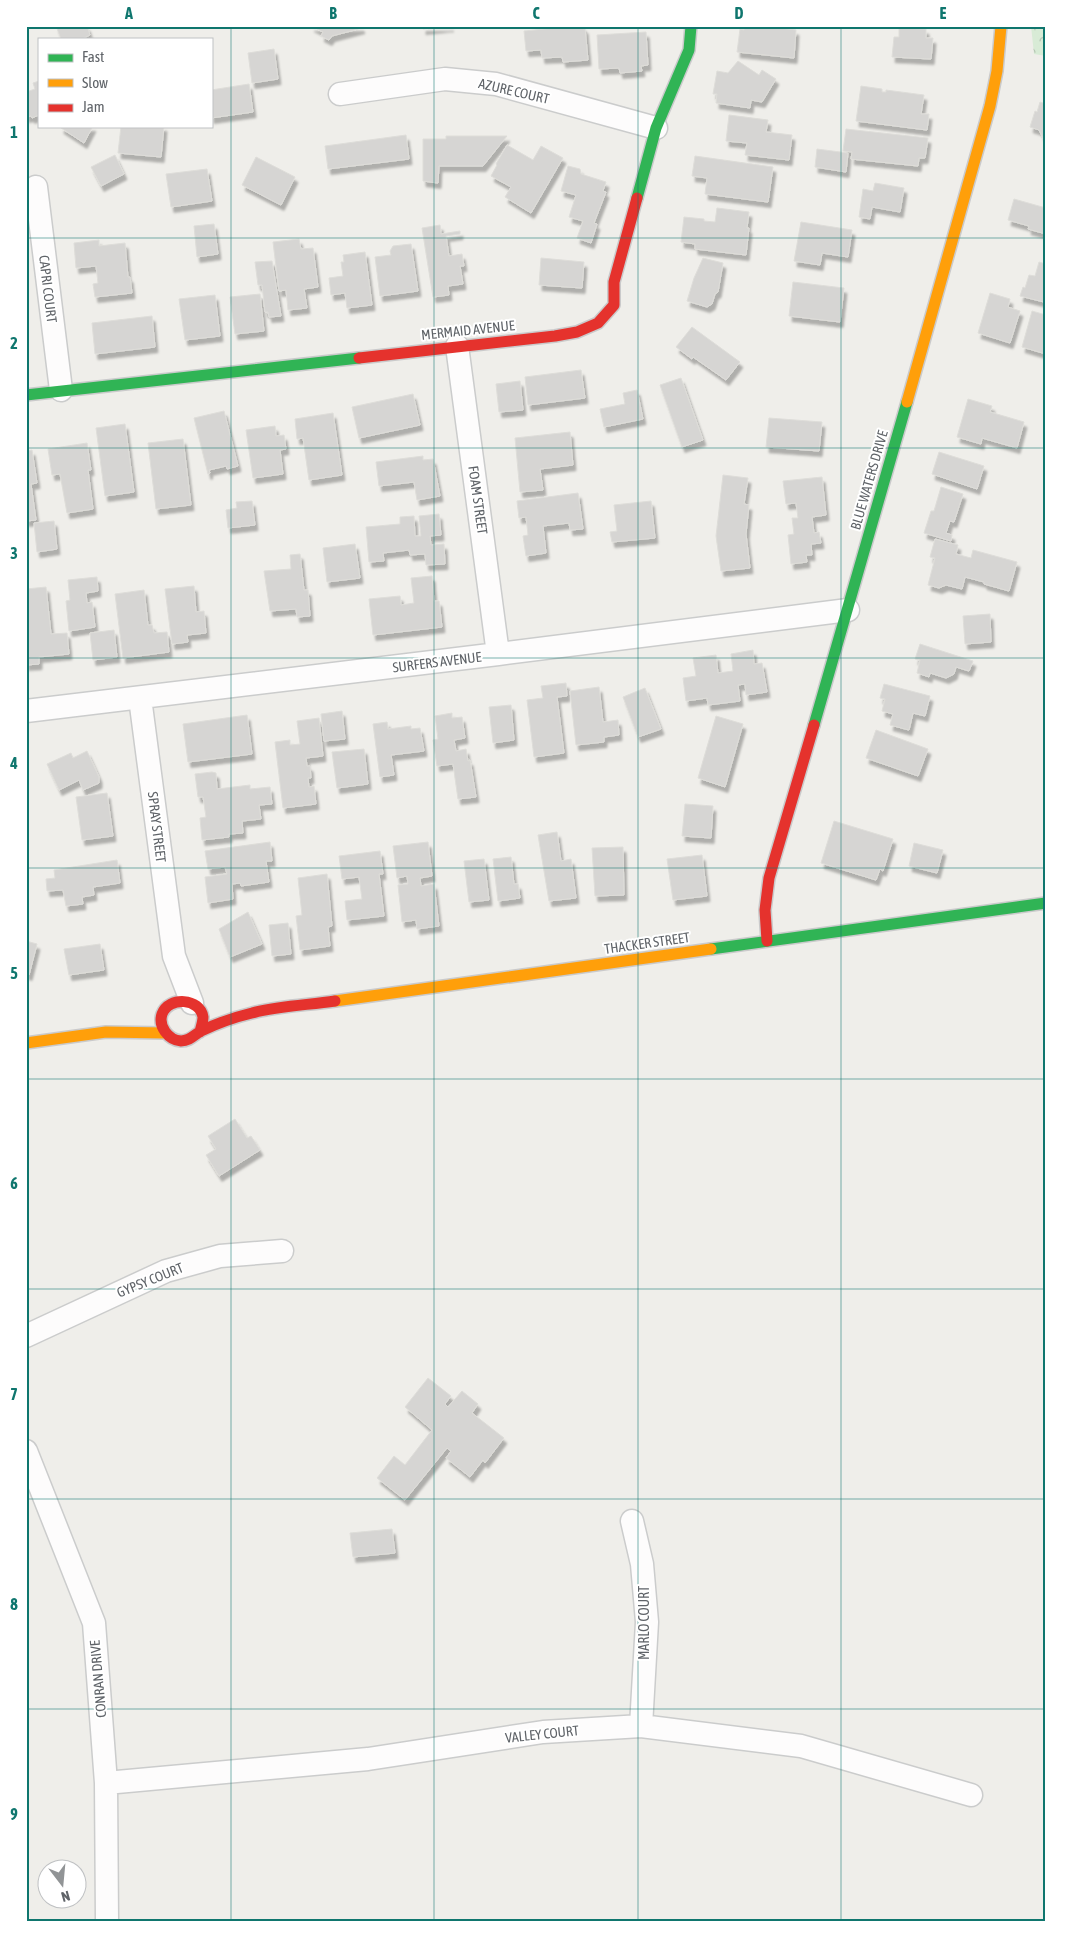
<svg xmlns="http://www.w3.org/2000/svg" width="1072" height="1947" viewBox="0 0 1072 1947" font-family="'Asap Condensed',sans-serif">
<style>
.forest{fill:url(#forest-crowns)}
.building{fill:#d6d5d3;stroke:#deddd9;filter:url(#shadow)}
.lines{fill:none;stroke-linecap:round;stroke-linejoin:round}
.street-casing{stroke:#cbcccc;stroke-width:25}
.fast-casing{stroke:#cacacb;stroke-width:14}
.slow-casing{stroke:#cacacb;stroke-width:14}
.jam-casing{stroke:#cacacb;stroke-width:14}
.street{stroke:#fdfcfc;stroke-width:22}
.fast{stroke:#30b455;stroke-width:11}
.slow{stroke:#ff9f0a;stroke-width:11}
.jam{stroke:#e5322d;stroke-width:11}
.grid{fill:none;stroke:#0f766e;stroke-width:1;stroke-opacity:0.55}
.labels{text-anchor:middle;stroke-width:4;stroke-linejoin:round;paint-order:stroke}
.street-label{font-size:14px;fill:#5f6368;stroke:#fff}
.neatline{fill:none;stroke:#0f766e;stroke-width:2}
.grid-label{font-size:16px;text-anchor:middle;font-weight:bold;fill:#0f766e}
</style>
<defs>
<pattern id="forest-crowns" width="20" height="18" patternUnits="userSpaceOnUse" patternTransform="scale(1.25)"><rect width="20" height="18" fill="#d8ebd6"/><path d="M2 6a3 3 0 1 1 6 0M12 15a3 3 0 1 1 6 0" fill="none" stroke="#b2c2b1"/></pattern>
<filter id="shadow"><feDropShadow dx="3" dy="5.5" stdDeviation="1" flood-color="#0004"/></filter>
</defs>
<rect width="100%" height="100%" fill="#efeeea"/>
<path class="forest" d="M1031,26H1046V56L1034,54Z"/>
<path class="building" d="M56,26H87L90,35L82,39H61Z
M311,26H361L362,28L332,36L329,40L321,36L323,32Z
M423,26H451L423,29Z
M555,26H583V29L585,28L588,60L563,62L562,57L542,58L541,50L526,51L524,31L555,28Z
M744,26H765L796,30L794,58L737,52L740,29L744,30Z
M899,28L926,29V38H933L931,59L892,57L894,37H899Z
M646,32L648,65L641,66L642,71L620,73L619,68L599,69L597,35Z
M274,49L278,79L252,83L248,53Z
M738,61L759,75L762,70L776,79L762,102L751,100L750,108L716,103L717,94H713L717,71L728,73Z
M39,81V115L32,118L31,116L26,117V92L35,89L33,83Z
M249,84L253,112L211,118V90Z
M861,86L882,89V92H886V90L924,95L921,114H929L927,130L856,121Z
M1040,102L1046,104L1045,142L1039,130L1030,127L1035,111L1037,112Z
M729,115L768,120L766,132L792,135L789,160L745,155L747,143L726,141Z
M61,126H93L84,143L61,128Z
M121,126H164L161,157L118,153Z
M846,129L928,138L925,158H919L918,166L851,159L852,152L843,151Z
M406,135L409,159L328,169L325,146Z
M446,136H507L483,166H439L438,183L423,181V139H446Z
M507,145L533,160L541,146L563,158L531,213L505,197L511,187L491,176L497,165L496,164Z
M817,149L848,153L846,172L815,167Z
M115,155L124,174L101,186L91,167Z
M695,156L773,167L768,202L705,194L707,178L692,176Z
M256,157L295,177L281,205L242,185Z
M568,166L580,169L581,174L606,182L603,191L606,192L594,223L597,224L591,243L577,238L583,221L569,217L576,195L561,191Z
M207,169L212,201L171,207L166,174Z
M875,183L904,188L900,212L872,207L870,219L859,217L863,189L873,191Z
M1014,199L1046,208V234L1028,229L1029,226L1008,220Z
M717,208L749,212L747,228H749L746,255L695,249V244L681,242L684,217L704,219V221L715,222Z
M801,222L852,230L848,257L822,253L820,265L794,261Z
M214,224L218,254L197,257L194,226Z
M440,225L441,234L460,231V234L446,236L449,256L462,254L464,266H460L463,284L448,286L449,295L433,297L422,228Z
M299,239L301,249L313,248L318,287L304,289L307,308L288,310L286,290L279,291L273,242Z
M99,240V246L125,243L128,277H130L132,293L95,297L93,284L98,283L96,266L76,268L74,243Z
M411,244L418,291L380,296L375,257L391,255L390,251L393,246Z
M365,252L372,305L347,308L345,293L331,295L329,278L343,276L341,262H344L343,255Z
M541,258L584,262L582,288L539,285Z
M703,258L723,263L718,292L715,294L712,304L707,307L687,301L694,278Z
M272,261L281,316L269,317L268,312H265L262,285H258L255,262Z
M1039,262L1046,264V296L1044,302L1020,296L1023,287L1025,288L1029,275L1035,276Z
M793,282L844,288L840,322L789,316Z
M990,293L1010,299L1008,307L1020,311L1010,343L978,333Z
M260,294L264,331L235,334L230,297Z
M215,295L220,336L185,340L179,299Z
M1032,311L1046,315V354L1022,347Z
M152,316L155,347L95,354L92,323Z
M692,327L740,362L726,380L693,357L692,359L676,347Z
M581,370L585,398L528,405L525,377Z
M681,378L703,440L682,447L660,385Z
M520,381L523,410L499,412L496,384Z
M637,390L643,419L604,427L600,409L625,404L623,393Z
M413,394L420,425L359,438L352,407Z
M968,399L992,406L990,412L1024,422L1017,448L982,438L981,444L957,437Z
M224,411L238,466L227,469L226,466L209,470L210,473L208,474L194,418Z
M333,413L342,475L309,480L303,438L297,439L295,419Z
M769,418L822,422L819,451L766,447Z
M125,424L134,492L105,496L96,428Z
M275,426L276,436L284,435L286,449L280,450L283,474L253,478L246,430Z
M570,432L573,465L540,469L543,490L520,492L515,438Z
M183,439L191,505L156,509L148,443Z
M87,443L91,470H88L93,509L67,513L60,474L52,475L48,449Z
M32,450L37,483L31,484L36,520L26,521V451Z
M939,452L984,466L977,489L932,474Z
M423,456V460L433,459L440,496L417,500L414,482L379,486L376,462Z
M723,475L748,478L744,504L749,505L746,534L750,568L721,571L716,536Z
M822,477L826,515L812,517L814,533L819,532L821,543L811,544L812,555H806L807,562L791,564L788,535L794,534L792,518H798L796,503L786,504L783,481Z
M941,487L963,494L954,522L950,521L946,533L952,535L951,541L924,533L931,511H934Z
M578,493L583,529L570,530L569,523L543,526L546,553L526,556L523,536L528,535L526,517L519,518L517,501Z
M252,501L255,525L228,528L226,510L237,508L236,502Z
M651,501L655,538L612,542L610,532L617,531L614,505Z
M439,514L441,535L430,536L431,545L444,544L445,564L426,565L425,554L410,555L409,550L383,553L384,561L369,562L366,527L400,524V517L414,516L415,536H421L419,516Z
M54,521L57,549L37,552L34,523Z
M935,539L958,545L956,554L971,558L973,550L1017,562L1009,591L984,584V582L965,577L962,589L946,585L939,588L928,585L935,558L930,557Z
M355,544L360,578L327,582L323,548Z
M300,554L304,590H308L310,616L297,617L296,609L270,611L264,571L291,569L290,555Z
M432,576L434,601H439L442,627L373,635L369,599L400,596L401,605L414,603L411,578Z
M97,577L98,591L86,593L87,603L92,602L95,627L69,631L66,601L70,600L68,580Z
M194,586L196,612L204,611L206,633L187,635L188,642L172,644L165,589Z
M46,587L51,634L67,633L69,654L39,657V664L26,665V589Z
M144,590L148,625H152L154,633L167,632L169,652L123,658L115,594Z
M990,614L991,642L965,644L963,616Z
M114,630L117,657L93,660L90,633Z
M920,644L973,661L969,671L956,667L954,674L946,678L930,673L929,677L917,673L920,660L915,659Z
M753,650L754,664L762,663L767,692L746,695L745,684L738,685L740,701L708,705L707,698L686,701L683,678L696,676L693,658L716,655L718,673L733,671L731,654Z
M566,683L567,696L557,697L564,753L534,757L527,700L543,698L541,686Z
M884,684L930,696L925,716L913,713L909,730L890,725L893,714L882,711L885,699L880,698Z
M599,687L603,722L618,720L619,735L604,737V742L576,745L570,691Z
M645,688L661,729L638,737L623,697Z
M511,705L514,740L493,743L489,707Z
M342,711L345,739L324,741L321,714Z
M452,713V718L462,717L465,738L454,740L456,751L466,749L468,761L470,760L476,797L458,799L453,764L437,766L433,740L438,739L435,716Z
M247,715L252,754L188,762L183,724Z
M716,716L743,724L725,787L698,778Z
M319,718L323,756L306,758L307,766H310L311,778H308L309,787L314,786L316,804L283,808L275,742L290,740V745L300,744L297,721Z
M387,722L388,729L411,726V729L420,728L424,751L391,755L394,775L380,777L373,724Z
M876,730L928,749L918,776L866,758Z
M364,749L368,784L337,788L332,752Z
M87,751L99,777V783L83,790L79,780L59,790L47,764L71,753L73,758Z
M212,772L216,773L217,789L250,785V789L270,787L272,804L259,805L261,819L242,821L243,833L229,834V837L202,840L200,818L206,817L203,797H198L195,774Z
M107,793L113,836L82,840L76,797Z
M685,804L713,806L711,838L682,836Z
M834,821L893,839L883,871L880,869L876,880L821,863Z
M557,832L561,861L571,859L576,898L549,901L538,835Z
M270,842L272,861H266L269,882L241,886L240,883L232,884L233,899L208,903L205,877L227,874L225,867L208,869L205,851Z
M428,842L432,876L420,878L421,886L434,884L439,926L417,929L416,920L402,922L398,885L408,884L407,876L397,878L393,846Z
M914,843L943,850L937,873L909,866Z
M623,847L624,895L595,896L592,848Z
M380,851L383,874H379L384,916L347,920L345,901L362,899L359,877L342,879L339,856Z
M702,855L707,896L673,900L667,859Z
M511,857L514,884H518L520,898L498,901L493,859Z
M484,859L489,900L469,902L464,861Z
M117,860L120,883L93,887L94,895L82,897L83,904L66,906L63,890L47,891L46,879L55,878L54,870Z
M327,874L332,926L328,927L330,946L300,950L296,916L302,915L298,878Z
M248,912L262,944L230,957L219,929Z
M288,923L291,954L272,956L269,925Z
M26,941L37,944L29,975L26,974Z
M100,944L104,970L69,975L64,949Z
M235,1119L247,1138L251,1136L260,1150L219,1176L206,1155L216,1149L208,1136Z
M428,1378L451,1396L445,1404L448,1407L462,1391L478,1404L472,1413L504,1438L485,1463L483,1460L470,1477L446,1458L451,1451L447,1448L405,1500L377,1478L394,1456L405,1465L432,1430L405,1407Z
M392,1529L395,1553L353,1557L350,1533Z"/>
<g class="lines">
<defs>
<path id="street" d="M340,94L445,79L496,84L656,128
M36,187L61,390
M457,346L498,654
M140,698L174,956L192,1003
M26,711L498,654L848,610
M26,1336L166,1271L220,1256L282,1251
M26,1451L94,1623L106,1783L107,1921
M632,1521L642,1564L647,1622L641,1726
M106,1783L368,1759L543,1732L641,1726L801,1746L971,1795"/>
<path id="fast" d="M637,198L656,128L689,50L691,26
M26,395L359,358
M814,725L907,402
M711,949L1046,903"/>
<path id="slow" d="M907,402L990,106L997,71L1001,26
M335,1001L711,949
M26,1043L106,1032L165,1033"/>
<path id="jam" d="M359,358L555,336L577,332L598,323L614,305V282L637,198
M767,941L765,910L769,878L814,725
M200,1032C201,1027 203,1022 203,1017C200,998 169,996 162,1014C158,1026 168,1040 181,1041C190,1041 194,1035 201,1031C216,1024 235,1017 252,1013C278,1006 308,1005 335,1001"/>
</defs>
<use href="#street" class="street-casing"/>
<use href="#fast" class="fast-casing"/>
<use href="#slow" class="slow-casing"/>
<use href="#jam" class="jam-casing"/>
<use href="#street" class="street"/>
<use href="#fast" class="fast"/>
<use href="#slow" class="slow"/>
<use href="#jam" class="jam"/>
</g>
<path class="grid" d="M231,26V1921M434,26V1921M638,26V1921M841,26V1921M26,238H1046M26,448H1046M26,658H1046M26,868H1046M26,1079H1046M26,1289H1046M26,1499H1046M26,1709H1046"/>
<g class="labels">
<g class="street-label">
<text transform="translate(514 91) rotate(13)" y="5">AZURE COURT</text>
<text transform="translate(48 289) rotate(83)" y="5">CAPRI COURT</text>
<text transform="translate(468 330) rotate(-6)" y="5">MERMAID AVENUE</text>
<text transform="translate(869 480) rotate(-74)" y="5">BLUE WATERS DRIVE</text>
<text transform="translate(478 500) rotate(82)" y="5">FOAM STREET</text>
<text transform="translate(437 662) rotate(-7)" y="5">SURFERS AVENUE</text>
<text transform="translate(157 827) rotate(83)" y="5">SPRAY STREET</text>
<text transform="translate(647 943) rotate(-8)" y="5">THACKER STREET</text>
<text transform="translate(150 1280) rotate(-22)" y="5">GYPSY COURT</text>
<text transform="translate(644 1623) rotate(-90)" y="5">MARLO COURT</text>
<text transform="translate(98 1679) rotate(-95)" y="5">CONRAN DRIVE</text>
<text transform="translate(542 1734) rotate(-6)" y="5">VALLEY COURT</text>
</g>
</g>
<rect width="1072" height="1947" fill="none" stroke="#ffffff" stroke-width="55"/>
<rect x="38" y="38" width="175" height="90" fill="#ffffff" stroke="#bfc1c3"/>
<rect x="48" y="54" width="25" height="8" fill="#30b455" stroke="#bfc1c3"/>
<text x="82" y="62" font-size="15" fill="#5f6368">Fast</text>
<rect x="48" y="79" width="25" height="8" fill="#ff9f0a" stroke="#bfc1c3"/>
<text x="82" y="88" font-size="15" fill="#5f6368">Slow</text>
<rect x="48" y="104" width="25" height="8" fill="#e5322d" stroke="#bfc1c3"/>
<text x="82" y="112" font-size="15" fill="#5f6368">Jam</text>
<g transform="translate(62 1884) rotate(164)"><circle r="24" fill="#ffffff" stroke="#bfc1c3"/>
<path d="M0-4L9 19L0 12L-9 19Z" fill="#919496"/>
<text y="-8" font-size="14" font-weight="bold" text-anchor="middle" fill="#5f6368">N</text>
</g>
<rect x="28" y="28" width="1016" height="1892" class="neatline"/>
<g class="grid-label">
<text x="129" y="19">A</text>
<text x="333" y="19">B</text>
<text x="536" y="19">C</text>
<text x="739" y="19">D</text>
<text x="943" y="19">E</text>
<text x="14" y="138">1</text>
<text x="14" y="349">2</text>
<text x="14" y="559">3</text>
<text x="14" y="769">4</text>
<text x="14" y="979">5</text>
<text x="14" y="1189">6</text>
<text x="14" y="1400">7</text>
<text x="14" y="1610">8</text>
<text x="14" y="1820">9</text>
</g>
</svg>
